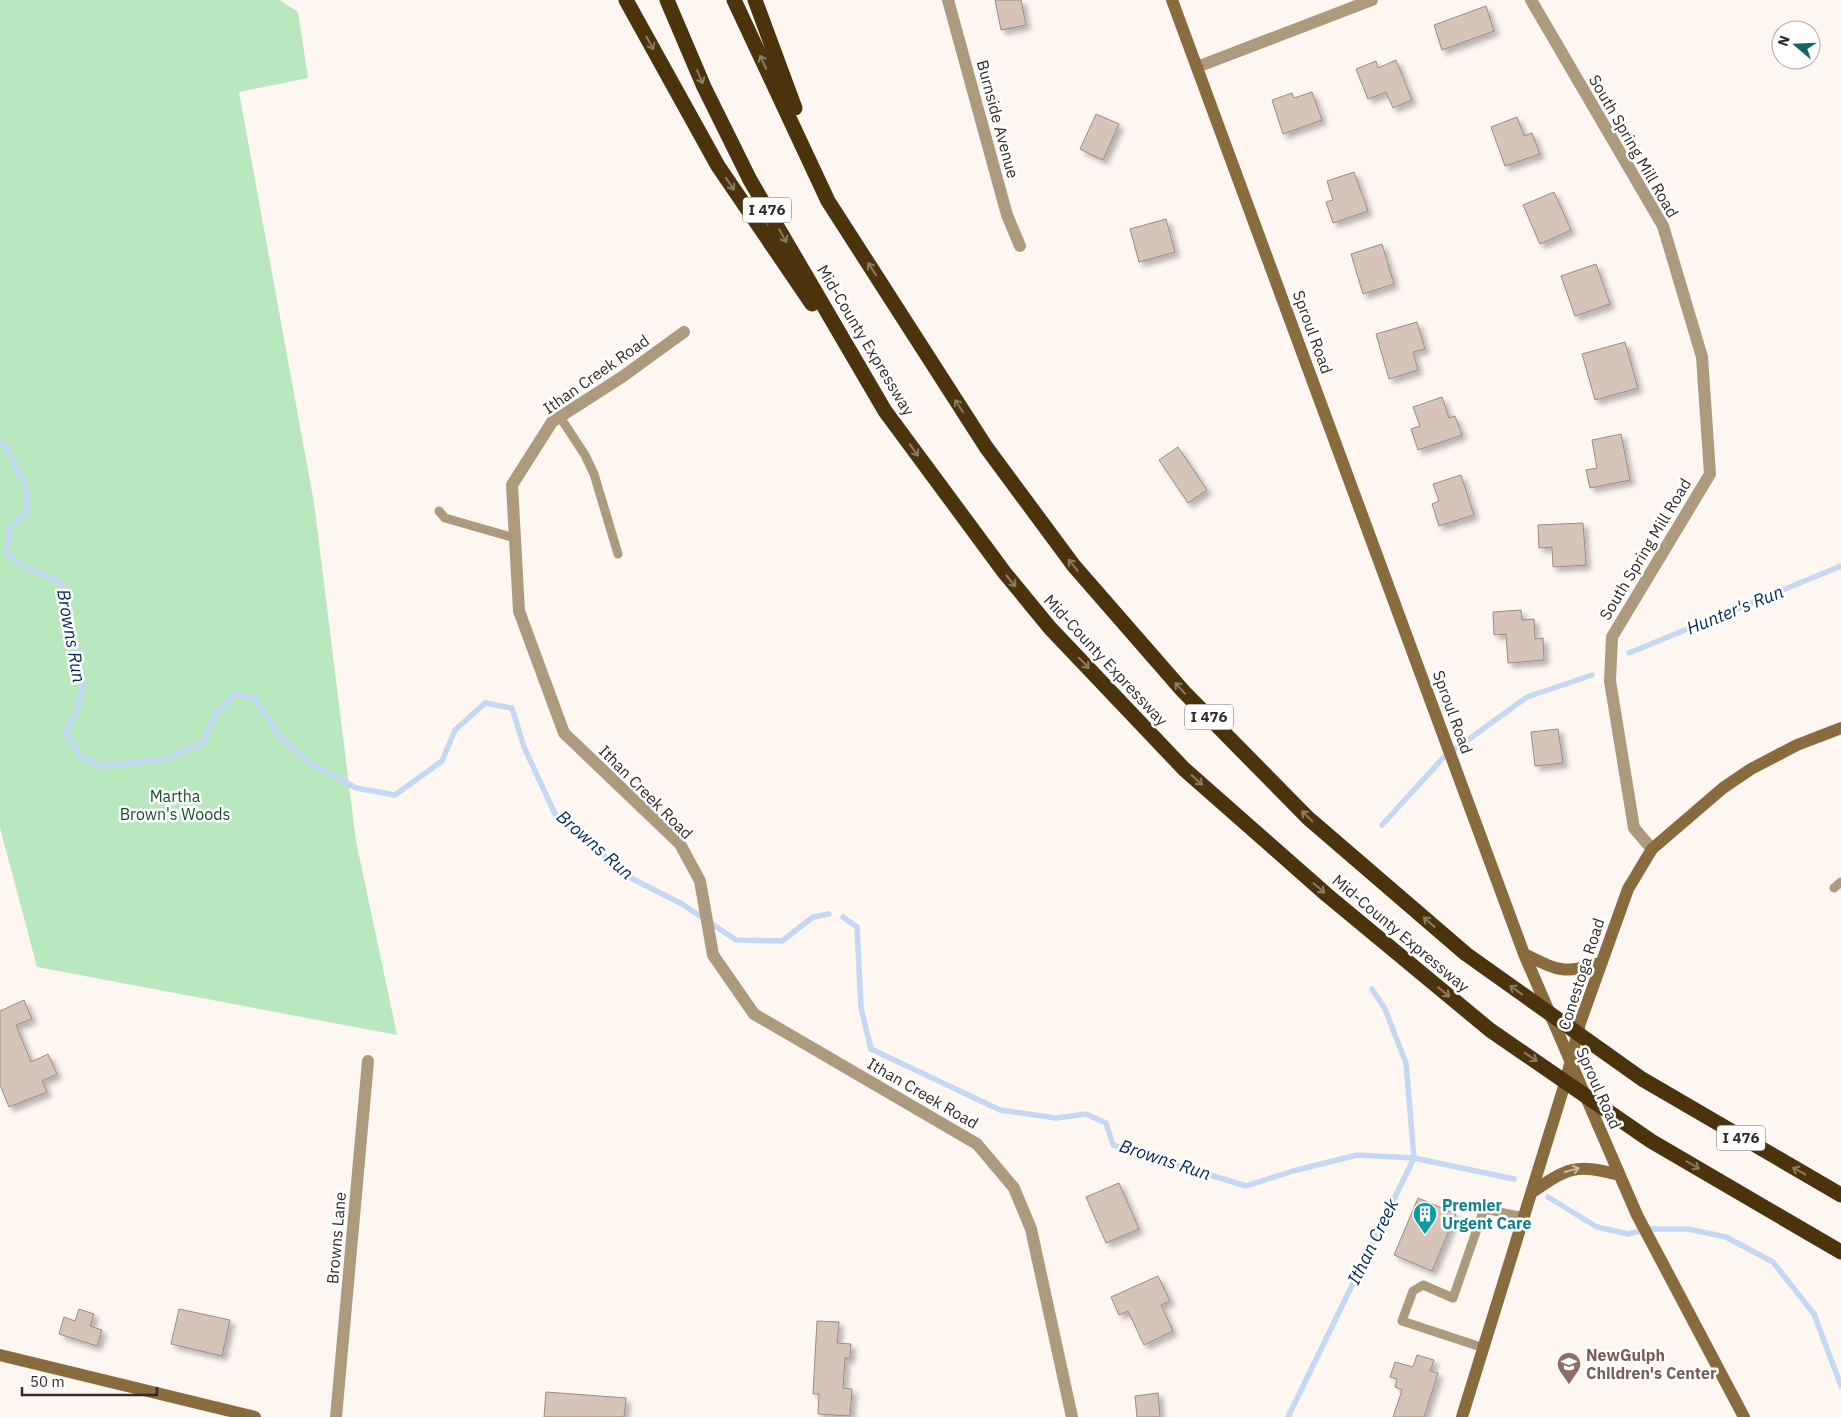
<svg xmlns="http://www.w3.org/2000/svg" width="1841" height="1417" viewBox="0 0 1841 1417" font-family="'IBM Plex Sans',sans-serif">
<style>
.green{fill:#b9e8be}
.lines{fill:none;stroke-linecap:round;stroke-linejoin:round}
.stream{stroke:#c5d7f2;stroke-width:5.5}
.building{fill:#d6c4b9;stroke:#9b8b80;filter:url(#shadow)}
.lane{stroke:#ad997c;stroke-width:9}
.street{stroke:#ad997c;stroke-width:12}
.secondary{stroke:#886b3f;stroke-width:12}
.highway{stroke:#4b340d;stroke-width:15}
.oneway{stroke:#8a7b62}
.oneway2{stroke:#c9bca9}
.labels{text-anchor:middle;stroke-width:5;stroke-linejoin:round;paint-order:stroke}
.shield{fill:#fff;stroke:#706b68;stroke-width:1}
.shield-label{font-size:15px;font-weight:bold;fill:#322b27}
.street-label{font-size:16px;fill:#322b27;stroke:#fff}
.park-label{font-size:16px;fill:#0b5521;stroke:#fff}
.culture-label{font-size:16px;font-weight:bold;fill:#0d838f;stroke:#fff;text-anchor:start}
.education-label{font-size:16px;font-weight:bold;fill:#785e54;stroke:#fff;text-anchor:start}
.water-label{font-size:18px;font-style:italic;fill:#00275d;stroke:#fff}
</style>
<defs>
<filter id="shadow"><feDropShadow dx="4.5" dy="4.5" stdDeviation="2.5" flood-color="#0004"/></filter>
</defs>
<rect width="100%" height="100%" fill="#fdf6f1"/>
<path class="green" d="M0,0H280L298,12L308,78L239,92L314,503L356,841L397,1035L37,967L0,828Z"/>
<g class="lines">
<path class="stream" d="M0,443L5,446L27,489V512L9,529L7,553L25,567L61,582L83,682L77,710L66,732L80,756L99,766L162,760L203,743L214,716L235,694L256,699L280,737L312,764L356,788L395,795L442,761L455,730L485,703L512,708L524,747L555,814L629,877L682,904L736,940L782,941L813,917L829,914
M1629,653L1841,566
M1382,825L1443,758L1527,697L1592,675
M843,917L857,927L861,1008L871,1049L1000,1110L1056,1118L1086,1114L1106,1123L1113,1145L1246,1186L1293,1171L1357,1155L1414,1158L1514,1179
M1372,989L1385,1009L1406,1063L1414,1158
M1548,1197L1597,1227L1628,1234L1650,1229H1688L1726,1237L1773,1262L1814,1314L1841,1386
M1288,1417L1414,1158"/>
</g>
<path class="building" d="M995,0H1021L1026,25L1001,30Z
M1486,6L1494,31L1442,50L1434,25Z
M1396,60L1412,100L1393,108L1386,92L1368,99L1356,69L1376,61L1378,68Z
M1312,92L1322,120L1283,134L1272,100L1292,93L1294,98Z
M1096,114L1119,124L1103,160L1080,149Z
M1517,117L1524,136L1532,133L1540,154L1505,166L1491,127Z
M1354,172L1368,211L1333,223L1326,202L1333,200L1327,181Z
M1554,192L1571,230L1540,244L1523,205Z
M1166,219L1175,252L1139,262L1130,229Z
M1382,244L1394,284L1363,294L1351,254Z
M1596,264L1610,304L1575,316L1561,276Z
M1417,322L1425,349L1413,352L1418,370L1389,379L1376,334Z
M1625,342L1638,388L1595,400L1582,354Z
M1442,397L1449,418L1455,416L1462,435L1418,450L1411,429L1420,426L1413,407Z
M1621,434L1630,480L1590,488L1586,470L1597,468L1592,440Z
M1178,447L1207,490L1188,503L1159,460Z
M1461,475L1474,515L1439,526L1432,504L1439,501L1433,484Z
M1583,523L1586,565L1553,567L1552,547L1539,548L1538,525Z
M1521,610L1522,620L1534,619L1535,639L1543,638L1544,660L1508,663L1506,634L1494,635L1493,612Z
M1558,729L1563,763L1535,766L1531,732Z
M24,1000L32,1019L16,1025L31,1062L48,1054L57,1074L42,1081L47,1092L9,1107L0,1085V1011Z
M1119,1183L1139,1229L1106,1243L1086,1197Z
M1418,1198L1456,1214L1432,1271L1394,1255Z
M1158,1276L1170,1301L1161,1305L1173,1331L1144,1345L1128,1311L1119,1315L1111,1297Z
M79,1309L94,1314L90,1326L102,1330L97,1346L59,1334L64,1317L75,1321Z
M179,1309L230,1320L222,1356L171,1344Z
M817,1321L839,1322L837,1343L851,1344L850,1358H845L843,1388L852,1389L850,1416L818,1414L819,1394H813Z
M1417,1355L1434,1360L1430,1371L1438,1373L1424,1417H1393L1402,1390L1395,1387L1397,1379L1390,1377L1395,1362L1413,1367Z
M546,1392L626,1398L624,1417H544Z
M1158,1393L1160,1417H1137L1135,1396Z"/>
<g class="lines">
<path class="lane" d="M560,417L585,455L594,474L618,554
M439,511L445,518L515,538
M1834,888L1841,882
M1484,1348L1402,1321L1413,1291L1423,1285L1453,1298L1484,1209L1524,1217"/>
<path class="street" d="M948,0L1007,215L1020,246
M1531,0L1663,226L1702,357L1710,474L1612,637L1610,681L1634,828L1652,849
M1197,67L1372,0
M684,332L622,377L552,422L512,485L519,611L564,733L680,844L700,881L713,955L754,1014L977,1144L1014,1188L1031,1229L1072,1417
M336,1417L368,1061"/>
<path class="secondary" d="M1172,0L1524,954L1637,1215L1744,1417
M1524,954C1557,970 1563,975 1600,963
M1531,1193C1567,1168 1575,1163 1619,1175
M0,1355L255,1417
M1462,1417L1566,1080L1580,1023L1628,889L1652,849L1723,788L1751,769L1797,745L1841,728"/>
<path class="highway" d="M626,0L718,166L812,304
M667,0L704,87L750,180L885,411L1004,572L1050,628L1184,769L1327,895L1490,1030L1651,1141L1841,1252
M734,0L828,201L986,447L1074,566L1183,691L1308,818L1466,954L1642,1079L1841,1195
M755,0L795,108"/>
</g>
<defs><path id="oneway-shaft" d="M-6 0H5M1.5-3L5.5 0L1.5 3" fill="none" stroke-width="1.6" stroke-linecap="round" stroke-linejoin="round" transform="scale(1.25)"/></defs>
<g class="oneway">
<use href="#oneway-shaft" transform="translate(650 43) rotate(61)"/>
<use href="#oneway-shaft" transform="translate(763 62) rotate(-115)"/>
<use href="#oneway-shaft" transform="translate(700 77) rotate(67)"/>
<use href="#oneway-shaft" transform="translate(730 184) rotate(56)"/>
<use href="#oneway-shaft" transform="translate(783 236) rotate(60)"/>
<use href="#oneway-shaft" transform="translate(872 269) rotate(-123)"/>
<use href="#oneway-shaft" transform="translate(959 406) rotate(-123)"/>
<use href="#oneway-shaft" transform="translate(914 450) rotate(54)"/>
<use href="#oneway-shaft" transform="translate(1073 565) rotate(-129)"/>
<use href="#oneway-shaft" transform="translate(1011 581) rotate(50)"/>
<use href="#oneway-shaft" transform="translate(1084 663) rotate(46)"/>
<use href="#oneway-shaft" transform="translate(1180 688) rotate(-132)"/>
<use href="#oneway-shaft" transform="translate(1197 780) rotate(42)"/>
<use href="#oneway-shaft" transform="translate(1307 816) rotate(-136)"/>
<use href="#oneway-shaft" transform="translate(1319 888) rotate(41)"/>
<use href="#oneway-shaft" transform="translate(1429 922) rotate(-139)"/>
<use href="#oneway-shaft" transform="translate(1516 990) rotate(-144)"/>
<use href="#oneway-shaft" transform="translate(1444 992) rotate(40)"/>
<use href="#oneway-shaft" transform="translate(1531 1057) rotate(34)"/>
<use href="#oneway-shaft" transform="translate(1693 1165) rotate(30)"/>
<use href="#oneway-shaft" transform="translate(1799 1171) rotate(-151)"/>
</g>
<use class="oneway2" href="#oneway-shaft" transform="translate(1572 1170) rotate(-15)"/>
<defs>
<symbol id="building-pin" viewBox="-11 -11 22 30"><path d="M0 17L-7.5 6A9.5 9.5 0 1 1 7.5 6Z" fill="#0f9aa8" stroke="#fff"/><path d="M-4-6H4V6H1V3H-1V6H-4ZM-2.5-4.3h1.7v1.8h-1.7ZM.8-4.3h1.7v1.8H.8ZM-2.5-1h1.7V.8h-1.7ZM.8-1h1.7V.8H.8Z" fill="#fff"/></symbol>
<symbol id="school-pin" viewBox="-11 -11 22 30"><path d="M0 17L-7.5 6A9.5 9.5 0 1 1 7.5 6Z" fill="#8d6e63" stroke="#fff"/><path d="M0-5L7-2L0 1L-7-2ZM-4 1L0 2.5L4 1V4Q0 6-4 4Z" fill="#fff"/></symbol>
</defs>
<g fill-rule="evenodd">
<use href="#building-pin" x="1411" y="1200" width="28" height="38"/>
<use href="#school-pin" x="1555" y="1350" width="28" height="38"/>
</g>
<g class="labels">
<g class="shield">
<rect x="743" y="197.5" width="48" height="25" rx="4"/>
<rect x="1185" y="704.5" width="48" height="25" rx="4"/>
<rect x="1717" y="1125.5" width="48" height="25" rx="4"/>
</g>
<g class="shield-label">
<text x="767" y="215">I 476</text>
<text x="1209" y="722">I 476</text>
<text x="1741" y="1143">I 476</text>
</g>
<g class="street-label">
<text transform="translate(998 119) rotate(75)" y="6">Burnside Avenue</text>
<text transform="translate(1634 146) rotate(60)" y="6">South Spring Mill Road</text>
<text transform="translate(1313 332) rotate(70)" y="6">Sproul Road</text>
<text transform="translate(866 340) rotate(59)" y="6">Mid-County Expressway</text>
<text transform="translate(596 374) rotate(-35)" y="6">Ithan Creek Road</text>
<text transform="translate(1645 549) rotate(-59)" y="6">South Spring Mill Road</text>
<text transform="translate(1106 660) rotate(47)" y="6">Mid-County Expressway</text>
<text transform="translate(1453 712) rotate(70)" y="6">Sproul Road</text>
<text transform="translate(646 792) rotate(45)" y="6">Ithan Creek Road</text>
<text transform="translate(1401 933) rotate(40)" y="6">Mid-County Expressway</text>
<text transform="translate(1581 974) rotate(-72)" y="6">Conestoga Road</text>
<text transform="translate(1599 1088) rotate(66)" y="6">Sproul Road</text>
<text transform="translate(923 1093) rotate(30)" y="6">Ithan Creek Road</text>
<text transform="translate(336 1238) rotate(-85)" y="6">Browns Lane</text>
</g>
<g class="park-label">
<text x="175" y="802">Martha<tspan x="175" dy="18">Brown's Woods</tspan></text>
</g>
<g class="culture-label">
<text x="1442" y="1211">Premier<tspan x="1442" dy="18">Urgent Care</tspan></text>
</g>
<g class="education-label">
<text x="1586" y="1361">NewGulph<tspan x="1586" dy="18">Children's Center</tspan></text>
</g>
<g class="water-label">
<text transform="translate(1735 610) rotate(-22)" y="6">Hunter's Run</text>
<text transform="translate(71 636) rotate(80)" y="6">Browns Run</text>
<text transform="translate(595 845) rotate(41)" y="6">Browns Run</text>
<text transform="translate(1165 1160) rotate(18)" y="6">Browns Run</text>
<text transform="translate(1373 1242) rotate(-64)" y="6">Ithan Creek</text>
</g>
</g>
<g transform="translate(1796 45) rotate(289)"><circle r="24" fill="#ffffff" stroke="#adaaa9"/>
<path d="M0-4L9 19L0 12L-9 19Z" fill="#136367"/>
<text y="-8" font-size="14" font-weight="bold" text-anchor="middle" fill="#322b27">N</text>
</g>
<path d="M22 1387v8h135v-8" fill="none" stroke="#322b27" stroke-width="2.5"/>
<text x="30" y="1387" font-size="15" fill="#322b27" stroke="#ffffff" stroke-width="4" paint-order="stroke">50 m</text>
</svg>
